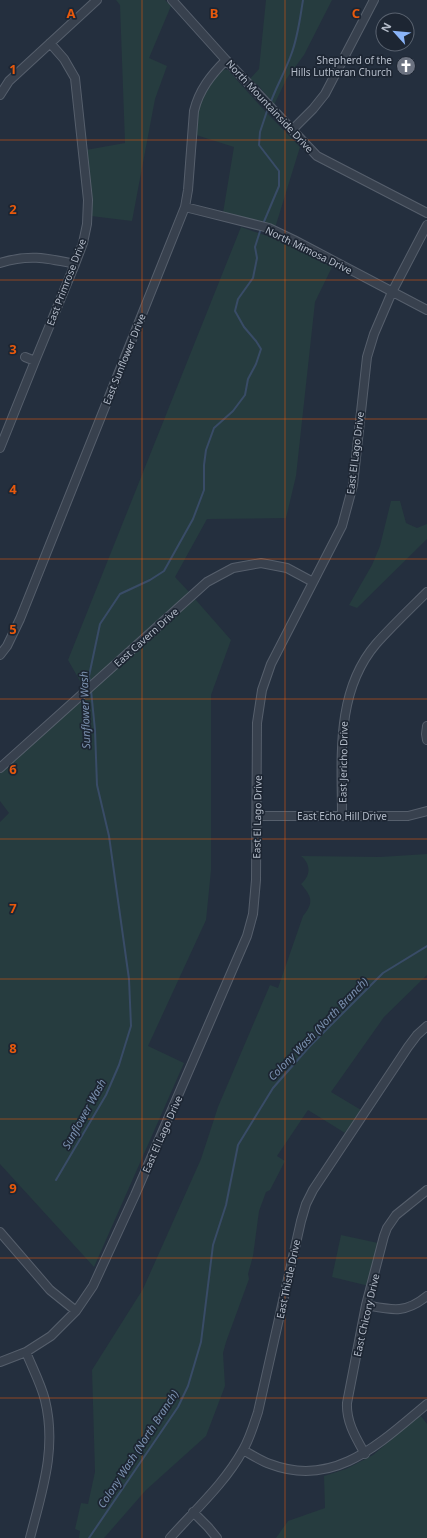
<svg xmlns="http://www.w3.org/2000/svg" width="427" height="1538" viewBox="0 0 427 1538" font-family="'Noto Sans',sans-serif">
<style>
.green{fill:#263c3f}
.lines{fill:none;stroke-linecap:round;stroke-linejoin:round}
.stream{stroke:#394c67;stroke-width:2}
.minor-casing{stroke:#565f6c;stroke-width:10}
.minor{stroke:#38414e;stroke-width:8}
.grid{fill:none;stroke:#e8590c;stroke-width:1;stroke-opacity:0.55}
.labels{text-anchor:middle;stroke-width:3.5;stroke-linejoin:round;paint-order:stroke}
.poi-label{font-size:10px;fill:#b4bcc9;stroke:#1d2633;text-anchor:end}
.street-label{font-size:10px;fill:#b4bcc9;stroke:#1d2633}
.water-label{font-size:11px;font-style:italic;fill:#7c92b1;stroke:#1d2633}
.grid-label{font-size:13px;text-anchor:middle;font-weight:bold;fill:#e8590c;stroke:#1d2633;stroke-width:3.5;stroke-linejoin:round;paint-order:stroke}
</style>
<rect width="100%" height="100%" fill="#242f3e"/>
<path class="green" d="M116,0H165L171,6L149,58L167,66L155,99L132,221L91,216L86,150L125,143L120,5Z
M266,0H332L304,55L287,78L274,105L258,85L249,80L259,69Z
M222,69L228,70L263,109L300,147L275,228L223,213L234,147L196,135L198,108L206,88Z
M241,227L279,240L332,267L315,302L296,476L286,518L207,519L175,577L189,592L84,688L68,660Z
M391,501H400L406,523L417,528L427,524V539L357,608L349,605L372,565L380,546Z
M195,599L231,640L211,695V870L206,920L148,1046L184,1063L94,1267L0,1164V822L9,813L0,801V773Z
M427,854V975L384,1017L331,1092L361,1110L345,1133L308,1110L277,1156L285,1161L270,1190L266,1192L259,1211L253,1256L248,1274L249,1279L226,1342L223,1353L225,1386L206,1436L146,1490L104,1538H79L80,1531L75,1529L81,1503L88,1504L95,1472L92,1370L143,1289L201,1159L218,1107L270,985L278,988L303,916C314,902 312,897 301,884C310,876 312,865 301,856L380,857Z
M341,1235L378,1243L369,1286L332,1277Z
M420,1415L427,1424V1538H276L288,1521L325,1508L324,1476L346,1469L373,1455Z"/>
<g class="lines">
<path class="stream" d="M270,104C276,87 285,72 291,55C298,37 300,18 303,0
M263,224L279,186V171L259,145L260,132L268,108
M90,684L89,676L100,624L120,594L150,580L164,571L193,519L204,490V465L206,450L214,428L233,411L245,395L248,379L256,364L261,349L256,341L244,327L235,311L238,299L253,278L257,258L255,247L261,228
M56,1180L106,1095L119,1065L131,1026L129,979L109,836L97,785L95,730L91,690
M89,1538L178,1407L188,1386L201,1342L213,1245L226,1205L238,1145L273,1088L309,1047L383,973L427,946"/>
<defs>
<path id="minor" d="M172,0L226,60L317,156L427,213
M0,95L9,81L97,0
M292,130L313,109L325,94L374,0
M185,207L269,228L294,240L427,310
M0,263C29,254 46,258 75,264
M25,357L35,361
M0,448L35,361L75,264L83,243L87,224L88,200L75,78L64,59L50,43
M0,655L7,646L20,619L185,207L188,190L194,111C199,90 211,75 226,60
M427,726L426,734L427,740
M0,768L207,582L233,568L261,563L287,568L313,582
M257,816H408L427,811
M342,816C342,758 335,692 376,644C392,626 410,609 427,592
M0,1232L50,1290L76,1311
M366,1305C392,1310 405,1314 427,1296
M26,1352C32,1367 41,1384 45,1400C57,1449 42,1491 30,1538
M0,1362L26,1352L51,1336L76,1311L93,1286L135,1195L247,936L253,914L256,880L257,723L262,690L271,664L342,526L353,485L367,357L374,334L392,292L427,225
M243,1450C252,1455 261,1461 270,1464C335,1489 381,1442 427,1404
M365,1454C356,1438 346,1422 347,1403L366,1305L384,1236L387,1228L396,1215L427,1190
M193,1512L208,1527L217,1538
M170,1538C195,1510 225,1483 243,1450C250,1438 254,1424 258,1412L301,1221L306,1204L313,1190L408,1047L417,1035L427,1026"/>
</defs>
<use href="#minor" class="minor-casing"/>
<use href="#minor" class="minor"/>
</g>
<path class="grid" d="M142,0V1538M285,0V1538M0,140H427M0,280H427M0,419H427M0,559H427M0,699H427M0,839H427M0,979H427M0,1119H427M0,1258H427M0,1398H427"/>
<defs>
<symbol id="church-disc" viewBox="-11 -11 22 22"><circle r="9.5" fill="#6b7280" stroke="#1d2633"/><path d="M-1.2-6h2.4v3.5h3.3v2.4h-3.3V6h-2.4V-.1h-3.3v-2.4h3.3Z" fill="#fff"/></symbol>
</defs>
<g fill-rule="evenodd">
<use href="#church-disc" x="395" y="55" width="22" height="22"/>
</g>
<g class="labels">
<g class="poi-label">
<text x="392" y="64">Shepherd of the<tspan x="392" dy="12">Hills Lutheran Church</tspan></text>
</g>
<g class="street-label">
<text transform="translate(270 106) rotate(47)" y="4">North Mountainside Drive</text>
<text transform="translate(309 250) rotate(26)" y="4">North Mimosa Drive</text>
<text transform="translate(66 282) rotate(-69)" y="4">East Primrose Drive</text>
<text transform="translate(124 359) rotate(-68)" y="4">East Sunflower Drive</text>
<text transform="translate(355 453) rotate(-83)" y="4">East El Lago Drive</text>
<text transform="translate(146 637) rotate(-42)" y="4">East Cavern Drive</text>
<text transform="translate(343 762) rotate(-89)" y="4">East Jericho Drive</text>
<text x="342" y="820">East Echo Hill Drive</text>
<text transform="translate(257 817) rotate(-89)" y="4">East El Lago Drive</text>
<text transform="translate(162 1134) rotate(-66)" y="4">East El Lago Drive</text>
<text transform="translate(288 1279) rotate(-78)" y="4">East Thistle Drive</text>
<text transform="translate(366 1315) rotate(-77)" y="4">East Chicory Drive</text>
</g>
<g class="water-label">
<text transform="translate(85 710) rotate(-92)" y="4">Sunflower Wash</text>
<text transform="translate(318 1029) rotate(-46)" y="4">Colony Wash (North Branch)</text>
<text transform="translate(84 1114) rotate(-61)" y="4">Sunflower Wash</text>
<text transform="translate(138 1449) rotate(-57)" y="4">Colony Wash (North Branch)</text>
</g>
</g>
<g class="grid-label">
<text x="71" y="18">A</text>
<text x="214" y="18">B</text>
<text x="356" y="18">C</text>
<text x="13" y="74">1</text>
<text x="13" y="214">2</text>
<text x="13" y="354">3</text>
<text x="13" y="494">4</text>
<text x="13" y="634">5</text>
<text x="13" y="774">6</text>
<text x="13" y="913">7</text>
<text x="13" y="1053">8</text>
<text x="13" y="1193">9</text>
</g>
<g transform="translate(395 32) rotate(297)"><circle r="19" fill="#1d2633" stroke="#59626f"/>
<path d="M0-3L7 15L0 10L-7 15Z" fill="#8ab4f8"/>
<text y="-6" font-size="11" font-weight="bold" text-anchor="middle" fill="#b4bcc9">N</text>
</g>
</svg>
